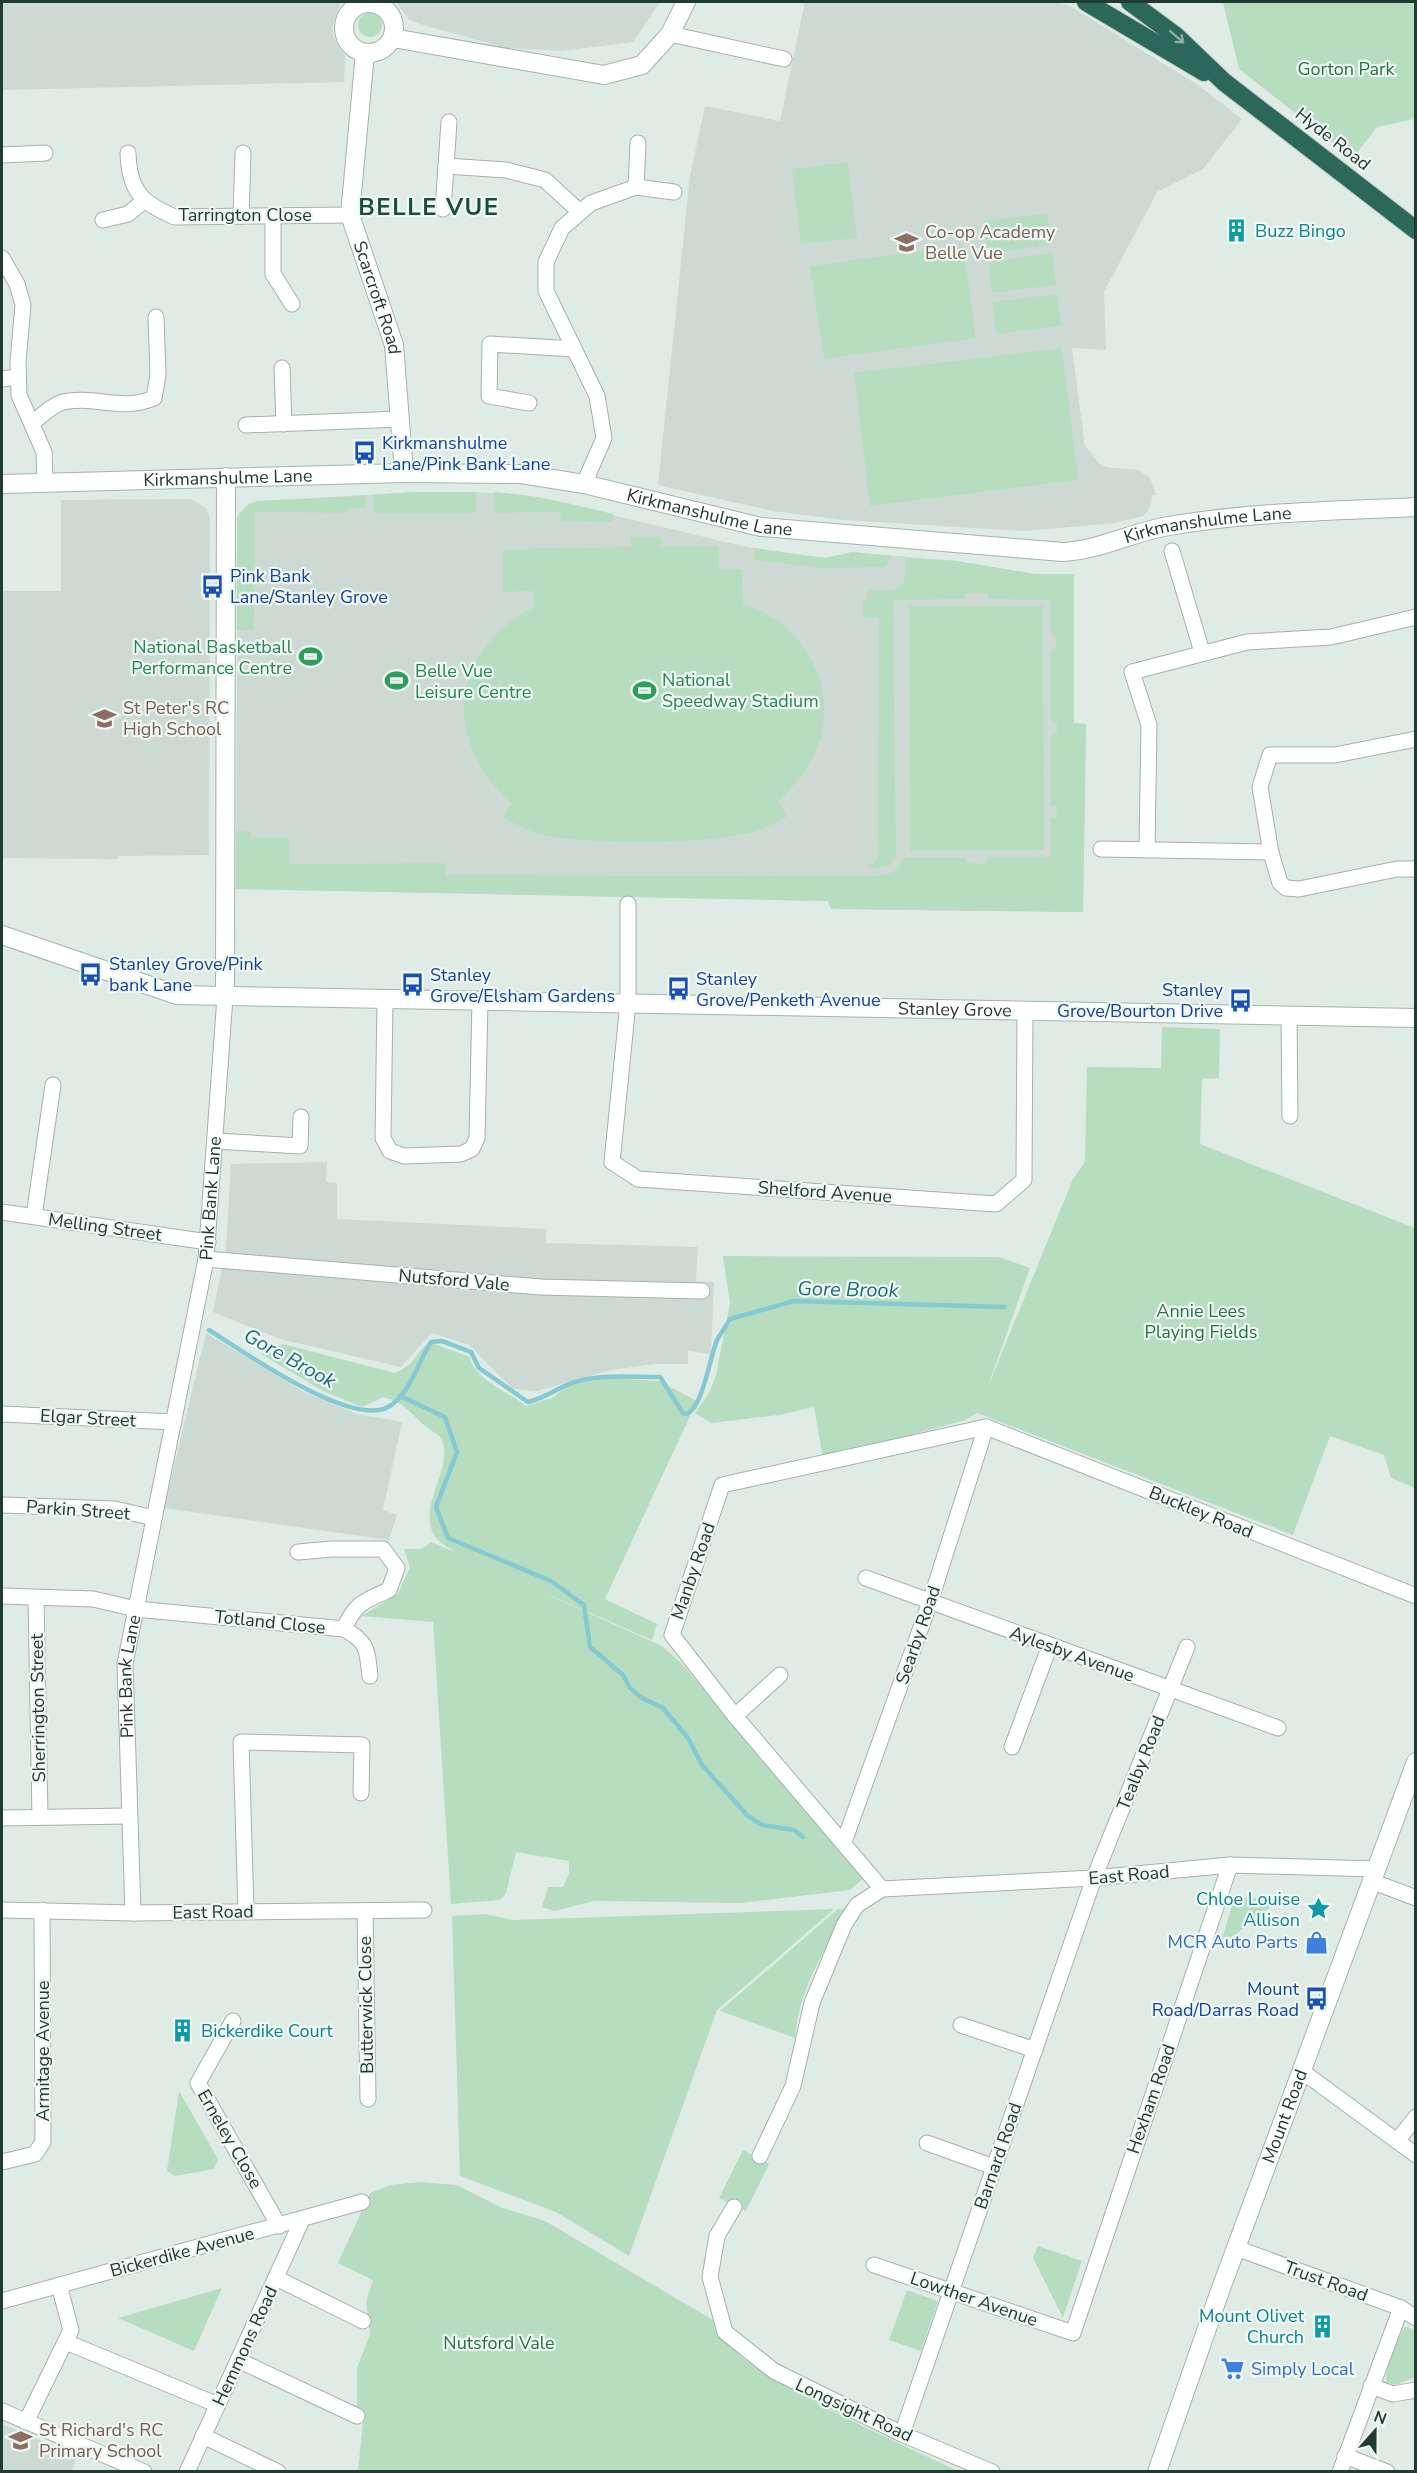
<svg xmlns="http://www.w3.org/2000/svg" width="1417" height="2473" viewBox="0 0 1417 2473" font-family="'Nunito Sans',sans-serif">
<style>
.built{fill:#cddad4}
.green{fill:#b7ddc0}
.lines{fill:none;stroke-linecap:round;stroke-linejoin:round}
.stream{stroke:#85c9d2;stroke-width:4.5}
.street-casing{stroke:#a2b3ac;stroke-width:17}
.secondary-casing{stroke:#9eb7ad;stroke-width:20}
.highway-casing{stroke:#c1c8c6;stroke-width:20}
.street{stroke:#fff;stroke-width:15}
.secondary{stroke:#fff;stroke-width:18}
.highway{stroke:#2b6859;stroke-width:18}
.oneway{stroke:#8db0a6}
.labels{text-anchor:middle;stroke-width:4.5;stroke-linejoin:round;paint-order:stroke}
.park-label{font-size:18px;fill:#297242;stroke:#eff7f3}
.street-label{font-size:18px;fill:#203b32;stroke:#eff7f3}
.culture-label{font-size:18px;fill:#0d838f;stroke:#eff7f3;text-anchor:start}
.education-label{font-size:18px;fill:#785e54;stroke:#eff7f3;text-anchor:start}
.transit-label{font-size:18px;fill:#164399;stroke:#eff7f3;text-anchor:start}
.leisure-label{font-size:18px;fill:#27864d;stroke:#eff7f3;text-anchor:start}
.shop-label{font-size:18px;fill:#366cbe;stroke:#eff7f3;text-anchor:end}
.water-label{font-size:20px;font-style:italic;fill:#196c78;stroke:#eff7f3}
.district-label{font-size:24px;font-weight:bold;letter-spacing:1.5px;fill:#1b4d3f;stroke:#eff7f3}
</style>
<rect width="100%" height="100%" fill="#dfebe5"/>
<path class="built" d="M2,2H341L332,27L334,38L345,56L344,82L2,90Z
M396,2H660L633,42L561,51L506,48L423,25L408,19Z
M805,2H1056L1070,6L1198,85L1242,119L1203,169L1157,192L1104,292L1106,350L1072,348L1085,446L1099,463L1106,467L1138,470L1150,478L1156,495H1153L1148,511L1143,516L1115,523L1024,531L844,520L773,511L658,485L690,176L705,106L780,121Z
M415,492H476L533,496L742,546L805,556L832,558L852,552L956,561L1035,574H1074V723L1086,724L1083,912L831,909L828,901L236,889L238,514L249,504L261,501Z
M191,499L206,508L210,518L209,855L119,856L117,859L2,858V591H61V500Z
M327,1162L326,1182L337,1183V1219L546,1229V1243L698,1247L696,1281L714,1282L711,1354L688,1351V1364H654L611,1370L537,1391L513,1389L469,1345L432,1333L401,1367L280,1339L213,1312L226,1247L231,1164Z
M206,1333L304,1392L357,1414L402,1422L383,1510L397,1515L389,1540L164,1508Z
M2,2424L78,2456L71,2471H2Z"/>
<path class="green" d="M1223,2H1415V119L1377,127L1353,158L1239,69Z
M358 25a12 12 0 1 1 24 0a12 12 0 1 1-24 0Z
M848,162L857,238L801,244L792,169Z
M1047,213L1051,245L987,253L983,221Z
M963,245L976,338L824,359L810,266Z
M1052,253L1056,285L992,293L988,262Z
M1057,294L1061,326L997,334L992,302Z
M1062,348L1078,480L870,506L854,373Z
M415,492H476V513H373V495Z
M494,492C535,495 573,504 613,514L612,522L561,521L560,512L494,513Z
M366,496V508H348V513L255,512L254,630H237V518L246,506L257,501Z
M631,537H661V547H719V569H742L743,604C802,621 840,686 818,746C810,769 794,785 778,802L788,816C774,823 761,831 746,834C702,844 588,845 544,835C529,832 516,824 502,817L512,804C441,741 449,652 534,607L533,591L503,592V549L631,547Z
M754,548L825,558L852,552L892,556L885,567L821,568L754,560Z
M905,558L956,561L1035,574H1074V723L1086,724L1083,912L831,909L828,901L236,889V831H251V837H289V864L445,863L446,875L873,876C888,875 899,873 903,858H966L967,863L987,864V857H1051V819L1057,818L1056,807L1051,806V735L1057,734V722L1051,721V649H1056V637L1051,636L1050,600L988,599V593H966V599L893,600L896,857L887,867L868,869L869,865L875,862L878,855L879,618L863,617V600H867V590H893L902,586L905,577Z
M909,606H1043L1044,850L910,851Z
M1162,1027L1220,1029L1219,1078L1202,1079L1200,1144L1415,1228V1488L1391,1478L1384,1455L1330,1436L1293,1535L977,1413L965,1420L823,1459L814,1407L779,1415L711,1423L695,1413L709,1393L716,1375L730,1303L723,1256L999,1257L1030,1268L987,1389L1073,1179L1085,1162L1087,1067L1161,1068Z
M429,1342L470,1357C472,1378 510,1393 526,1406L552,1398L569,1385L610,1378L659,1381L697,1401L605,1599L657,1624L652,1640L526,1585L662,1646L682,1664L863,1879L850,1890L740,1903L594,1901L554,1911L542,1907L548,1887H563L569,1873V1861L516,1852L506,1893L500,1900L451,1904L433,1622L361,1616L398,1594L410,1567L404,1549H422L431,1542L455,1552C450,1548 441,1544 437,1539C412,1508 460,1462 439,1436C435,1432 428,1429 424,1425C408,1411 405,1403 383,1397L362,1407L325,1392L261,1354L283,1344L395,1373C416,1364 413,1356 429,1342Z
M1234,1898L1281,1899L1220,1946Z
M834,1909L717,2010L629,2256L556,2212L460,2176L452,1916L484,1914L513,1920Z
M838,1909L849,1910C823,1951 799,1990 795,2038L720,2011Z
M179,2091L218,2159L214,2169L175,2176L167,2171Z
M743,2150L769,2164L746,2211L719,2198Z
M420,2182L457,2185L500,2207L545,2221L718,2323L726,2341L744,2359L778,2382L868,2429L958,2471H358L363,2422L357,2416V2368L370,2334L366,2302L373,2280L338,2263L370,2193L391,2185Z
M1038,2246L1082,2261L1063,2318L1033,2258Z
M222,2288L194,2351L118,2318Z
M907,2290L938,2301L921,2351L889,2340Z
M1405,2327L1415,2329V2377L1396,2385L1386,2383C1386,2362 1394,2344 1405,2327Z"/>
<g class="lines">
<path class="stream" d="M209,1330C241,1350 351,1428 388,1407C410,1395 418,1362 431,1342L442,1341L471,1352L479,1368L528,1402C546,1398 558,1387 575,1382C603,1374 631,1377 660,1377L683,1413L687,1414C703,1407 710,1356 717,1340C721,1333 726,1326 730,1319L794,1301L1005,1307
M400,1396L445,1417L457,1452L436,1507L448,1538L551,1581L584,1605L590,1647L623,1675L630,1688L642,1698L663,1708L688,1738L702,1765L747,1815L762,1825L794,1830L803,1837"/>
<defs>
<g id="street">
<path d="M670,34L784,59"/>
<path d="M128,153C129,190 141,203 175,217L350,215"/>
<path d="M2,155L45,153"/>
<path d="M446,166L449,122"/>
<path d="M636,187L638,143"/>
<path d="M443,209L446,166L506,170L545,180L580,212"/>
<path d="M241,216L243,153"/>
<path d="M273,216V274L292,304"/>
<path d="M103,220L128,214L145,200"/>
<path d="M2,258L17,284L23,305L18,362L19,395L44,452L45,481"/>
<path d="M282,368L284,424"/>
<path d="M2,379L18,377"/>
<path d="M529,403L489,396L490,344L574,349"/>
<path d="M32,423C40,417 52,405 63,402C94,395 122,412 154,398L158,375L156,317"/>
<path d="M246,425L401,419"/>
<path d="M584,484L604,438L597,396L546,291V262L562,228L591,203L636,187L674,192"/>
<path d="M1172,551L1202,652"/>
<path d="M1416,739L1335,755H1270L1260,787L1271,853L1280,883L1286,888L1299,889L1397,869H1416"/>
<path d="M1101,849L1271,852"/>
<path d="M1147,850L1149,725L1132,672L1247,642L1331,637L1416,617"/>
<path d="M628,904V1003L612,1162L638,1179L996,1204L1024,1180L1025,1010"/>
<path d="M385,1000L383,1138L390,1151L404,1156L461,1154L472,1149L477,1138L480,1001"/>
<path d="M1289,1015L1290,1116"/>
<path d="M216,1141L300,1146L301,1117"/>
<path d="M2,1212L208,1242"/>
<path d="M34,1216L53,1085"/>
<path d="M206,1259L540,1287L702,1291"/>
<path d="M2,1414L174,1422"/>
<path d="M986,1427L1416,1596"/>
<path d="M2,1505L115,1509L154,1518"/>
<path d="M298,1552L332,1549H383L397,1568L389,1590C364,1601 355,1603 344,1629"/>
<path d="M866,1578L1278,1728"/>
<path d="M2,1596L93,1599L136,1609L344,1629C368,1642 367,1650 370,1676"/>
<path d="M36,1598L40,1817"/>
<path d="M735,1716L780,1675"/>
<path d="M1012,1747L1050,1645"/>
<path d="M2,1818L129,1816"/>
<path d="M844,1842L930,1602L986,1427"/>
<path d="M1371,1881L1416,1898"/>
<path d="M882,1889L735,1716L672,1635L722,1485L986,1427"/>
<path d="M882,1889L1094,1878L1230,1865L1376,1869"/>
<path d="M2,1910L133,1913L424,1910"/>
<path d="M246,1911L241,1742L362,1745L361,1793"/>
<path d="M365,1911L368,2099"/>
<path id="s1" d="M133,1913L125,1664L206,1259L225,997"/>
<path d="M233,2021L198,2083L279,2226"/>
<path d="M961,2025L1035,2050"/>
<path d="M1303,2072L1416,2155"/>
<path d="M1397,2141L1416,2117"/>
<path d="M927,2143L994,2167"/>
<path d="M760,2156L793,2086L812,2003L844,1925L857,1905L882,1889"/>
<path d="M2,2162L35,2154L43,2142L42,1910"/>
<path d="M734,2207L717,2236L710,2277L725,2332L774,2371L902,2434L992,2472"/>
<path d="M1236,2248L1401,2308L1416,2318"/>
<path d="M874,2265L1073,2333L1230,1865"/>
<path d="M276,2278L363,2321"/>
<path d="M2,2301L362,2202"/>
<path d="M66,2342L218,2405"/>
<path d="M238,2360L357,2416"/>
<path d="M1371,2386L1393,2394L1416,2390"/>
<path d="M2,2411L144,2472"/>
<path d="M26,2422L71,2330L59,2285"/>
<path d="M902,2434L1094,1878L1187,1647"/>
<path d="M203,2436L278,2472"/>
<path d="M1345,2456L1387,2472"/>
<path d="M187,2472L302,2220"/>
<path d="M1340,2472L1401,2308"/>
</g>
<g id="secondary">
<circle cx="369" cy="28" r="25"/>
<path d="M393,38L604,75L642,65L670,34L686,2"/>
<path id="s2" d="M365,53L350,215L394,345L404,473"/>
<path id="s3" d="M2,484L404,473L521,474L584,484L761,527L1063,552C1100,550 1132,532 1169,526C1250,512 1334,511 1416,507"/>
<path id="s4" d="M2,935L177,995L1416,1018"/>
<path d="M225,997L226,477"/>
<path id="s5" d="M1157,2472L1220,2291L1416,1762"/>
</g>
<path id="highway" d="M1086,2L1204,72
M1130,2L1176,36L1224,82L1416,230"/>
</defs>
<use href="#street" class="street-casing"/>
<use href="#secondary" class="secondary-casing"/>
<use href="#highway" class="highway-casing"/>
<use href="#street" class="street"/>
<use href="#secondary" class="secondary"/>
<use href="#highway" class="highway"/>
</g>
<defs><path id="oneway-shaft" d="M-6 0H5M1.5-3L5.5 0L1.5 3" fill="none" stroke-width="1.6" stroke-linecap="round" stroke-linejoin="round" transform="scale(1.5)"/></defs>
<use class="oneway" href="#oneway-shaft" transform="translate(1177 37) rotate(41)"/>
<defs>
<symbol id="building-bare" viewBox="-9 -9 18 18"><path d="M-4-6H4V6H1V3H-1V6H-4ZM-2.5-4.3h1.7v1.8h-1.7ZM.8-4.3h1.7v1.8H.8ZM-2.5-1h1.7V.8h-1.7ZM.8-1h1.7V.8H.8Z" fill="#0f9aa8" stroke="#eff7f3" stroke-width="2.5" paint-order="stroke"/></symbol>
<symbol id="school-bare" viewBox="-9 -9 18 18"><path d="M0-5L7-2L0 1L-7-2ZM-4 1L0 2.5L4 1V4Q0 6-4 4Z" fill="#8d6e63" stroke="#eff7f3" stroke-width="2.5" paint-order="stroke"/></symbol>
<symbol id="bus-bare" viewBox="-9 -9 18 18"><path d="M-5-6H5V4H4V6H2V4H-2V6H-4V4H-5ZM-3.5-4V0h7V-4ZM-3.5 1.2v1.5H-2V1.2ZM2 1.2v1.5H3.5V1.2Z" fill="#1a4fb4" stroke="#eff7f3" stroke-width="2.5" paint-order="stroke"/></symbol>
<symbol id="stadium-bare" viewBox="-9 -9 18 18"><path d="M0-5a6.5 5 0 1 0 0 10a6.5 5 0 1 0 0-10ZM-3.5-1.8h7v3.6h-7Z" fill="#2e9e5b" stroke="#eff7f3" stroke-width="2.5" paint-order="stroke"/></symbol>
<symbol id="sight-bare" viewBox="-9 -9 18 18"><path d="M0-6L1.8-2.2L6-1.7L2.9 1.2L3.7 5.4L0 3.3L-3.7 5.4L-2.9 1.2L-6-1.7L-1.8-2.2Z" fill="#0f9aa8" stroke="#eff7f3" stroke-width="2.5" paint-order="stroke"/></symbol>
<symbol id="shop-bare" viewBox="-9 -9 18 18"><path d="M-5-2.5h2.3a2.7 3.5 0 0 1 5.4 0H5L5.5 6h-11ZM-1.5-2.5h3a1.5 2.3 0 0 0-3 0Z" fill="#3f7fe0" stroke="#eff7f3" stroke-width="2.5" paint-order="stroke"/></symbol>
<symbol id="supermarket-bare" viewBox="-9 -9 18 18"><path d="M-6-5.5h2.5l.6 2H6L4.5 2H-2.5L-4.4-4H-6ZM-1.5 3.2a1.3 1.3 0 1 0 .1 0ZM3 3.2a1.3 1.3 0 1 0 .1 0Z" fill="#3f7fe0" stroke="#eff7f3" stroke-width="2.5" paint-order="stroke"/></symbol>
</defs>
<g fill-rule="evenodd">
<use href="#building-bare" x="1220" y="214" width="33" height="33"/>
<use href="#school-bare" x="890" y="226" width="33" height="33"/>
<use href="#bus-bare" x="348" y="436" width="33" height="33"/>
<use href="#bus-bare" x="196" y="570" width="33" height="33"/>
<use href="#stadium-bare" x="294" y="640" width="33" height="33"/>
<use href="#stadium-bare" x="380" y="664" width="33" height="33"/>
<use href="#stadium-bare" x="628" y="674" width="33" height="33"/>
<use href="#school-bare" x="88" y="702" width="33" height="33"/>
<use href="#bus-bare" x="74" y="958" width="33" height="33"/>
<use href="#bus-bare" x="396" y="968" width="33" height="33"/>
<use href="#bus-bare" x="662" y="972" width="33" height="33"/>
<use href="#bus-bare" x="1224" y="984" width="33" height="33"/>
<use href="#sight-bare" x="1302" y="1892" width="33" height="33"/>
<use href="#shop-bare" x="1300" y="1926" width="33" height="33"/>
<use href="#bus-bare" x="1300" y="1982" width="33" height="33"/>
<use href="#building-bare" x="166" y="2014" width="33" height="33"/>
<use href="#building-bare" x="1306" y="2310" width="33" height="33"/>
<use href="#supermarket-bare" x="1216" y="2352" width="33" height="33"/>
<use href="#school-bare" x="4" y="2424" width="33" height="33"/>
</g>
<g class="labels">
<g class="park-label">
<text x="1346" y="75">Gorton Park</text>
<text x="1201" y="1317">Annie Lees<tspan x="1201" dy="21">Playing Fields</tspan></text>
<text x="499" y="2349">Nutsford Vale</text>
</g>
<g class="street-label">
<text transform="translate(1333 139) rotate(38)" y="6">Hyde Road</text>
<text x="245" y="221">Tarrington Close</text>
<text dy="6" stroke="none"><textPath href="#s2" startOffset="250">Scarcroft Road</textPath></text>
<text dy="6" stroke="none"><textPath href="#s3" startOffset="226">Kirkmanshulme Lane</textPath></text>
<text dy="6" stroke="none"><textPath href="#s3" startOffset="712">Kirkmanshulme Lane</textPath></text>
<text dy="6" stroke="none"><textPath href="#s3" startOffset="1216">Kirkmanshulme Lane</textPath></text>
<text dy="6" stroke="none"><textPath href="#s4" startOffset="963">Stanley Grove</textPath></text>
<text transform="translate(825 1192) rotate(4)" y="6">Shelford Avenue</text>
<text dy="6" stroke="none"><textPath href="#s1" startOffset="723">Pink Bank Lane</textPath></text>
<text transform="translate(105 1227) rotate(8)" y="6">Melling Street</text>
<text transform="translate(454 1280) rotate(5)" y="6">Nutsford Vale</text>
<text transform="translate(88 1418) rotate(3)" y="6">Elgar Street</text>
<text transform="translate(78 1510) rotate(4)" y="6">Parkin Street</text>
<text transform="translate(1201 1512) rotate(22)" y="6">Buckley Road</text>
<text transform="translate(693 1571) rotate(-71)" y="6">Manby Road</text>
<text transform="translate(270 1622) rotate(6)" y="6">Totland Close</text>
<text transform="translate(918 1635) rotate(-71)" y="6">Searby Road</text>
<text transform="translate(1072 1654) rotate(20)" y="6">Aylesby Avenue</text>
<text dy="6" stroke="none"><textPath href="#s1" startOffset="237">Pink Bank Lane</textPath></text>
<text transform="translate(38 1708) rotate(-91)" y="6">Sherrington Street</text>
<text transform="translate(1141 1763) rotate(-68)" y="6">Tealby Road</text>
<text transform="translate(1129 1875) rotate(-5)" y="6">East Road</text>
<text transform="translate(213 1912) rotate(-1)" y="6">East Road</text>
<text transform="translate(366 2005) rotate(-91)" y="6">Butterwick Close</text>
<text transform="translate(43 2051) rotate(-90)" y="6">Armitage Avenue</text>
<text transform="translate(1151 2099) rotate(-71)" y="6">Hexham Road</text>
<text dy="6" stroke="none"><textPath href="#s5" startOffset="378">Mount Road</textPath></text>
<text transform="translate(230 2139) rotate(60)" y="6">Erneley Close</text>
<text transform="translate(998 2156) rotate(-71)" y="6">Barnard Road</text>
<text transform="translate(182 2252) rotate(-15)" y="6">Bickerdike Avenue</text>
<text transform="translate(1326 2281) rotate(20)" y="6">Trust Road</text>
<text transform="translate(974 2299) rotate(19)" y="6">Lowther Avenue</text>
<text transform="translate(245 2346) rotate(-65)" y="6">Hemmons Road</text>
<text transform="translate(854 2410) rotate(25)" y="6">Longsight Road</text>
</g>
<g class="culture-label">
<text x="1255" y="237">Buzz Bingo</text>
<text x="1300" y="1905" text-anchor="end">Chloe Louise<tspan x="1300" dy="21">Allison</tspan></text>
<text x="201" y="2037">Bickerdike Court</text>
<text x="1304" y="2322" text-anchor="end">Mount Olivet<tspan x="1304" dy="21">Church</tspan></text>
</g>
<g class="education-label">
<text x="925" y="238">Co-op Academy<tspan x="925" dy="21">Belle Vue</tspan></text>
<text x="123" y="714">St Peter's RC<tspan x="123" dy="21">High School</tspan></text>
<text x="39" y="2436">St Richard's RC<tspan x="39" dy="21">Primary School</tspan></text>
</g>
<g class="transit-label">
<text x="382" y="449">Kirkmanshulme<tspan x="382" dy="21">Lane/Pink Bank Lane</tspan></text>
<text x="230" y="582">Pink Bank<tspan x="230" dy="21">Lane/Stanley Grove</tspan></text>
<text x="109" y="970">Stanley Grove/Pink<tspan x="109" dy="21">bank Lane</tspan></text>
<text x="430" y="981">Stanley<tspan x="430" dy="21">Grove/Elsham Gardens</tspan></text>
<text x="696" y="985">Stanley<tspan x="696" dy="21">Grove/Penketh Avenue</tspan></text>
<text x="1223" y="996" text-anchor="end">Stanley<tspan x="1223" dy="21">Grove/Bourton Drive</tspan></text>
<text x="1299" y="1995" text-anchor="end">Mount<tspan x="1299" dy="21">Road/Darras Road</tspan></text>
</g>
<g class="leisure-label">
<text x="292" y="653" text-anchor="end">National Basketball<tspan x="292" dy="21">Performance Centre</tspan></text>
<text x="415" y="677">Belle Vue<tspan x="415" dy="21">Leisure Centre</tspan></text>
<text x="662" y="686">National<tspan x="662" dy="21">Speedway Stadium</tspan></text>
</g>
<g class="shop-label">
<text x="1298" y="1948">MCR Auto Parts</text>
<text x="1251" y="2375" text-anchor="start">Simply Local</text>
</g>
<g class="water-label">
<text transform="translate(848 1289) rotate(1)" y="7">Gore Brook</text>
<text transform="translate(290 1358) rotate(29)" y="7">Gore Brook</text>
</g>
<g class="district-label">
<text x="429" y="215">BELLE VUE</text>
</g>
</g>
<rect width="1417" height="2473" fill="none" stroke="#203b32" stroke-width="6"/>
<g transform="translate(1375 2431) rotate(21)" stroke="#eff7f3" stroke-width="4.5" paint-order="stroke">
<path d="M0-4.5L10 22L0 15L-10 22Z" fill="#203b32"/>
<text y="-9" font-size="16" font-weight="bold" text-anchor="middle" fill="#203b32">N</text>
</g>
</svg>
